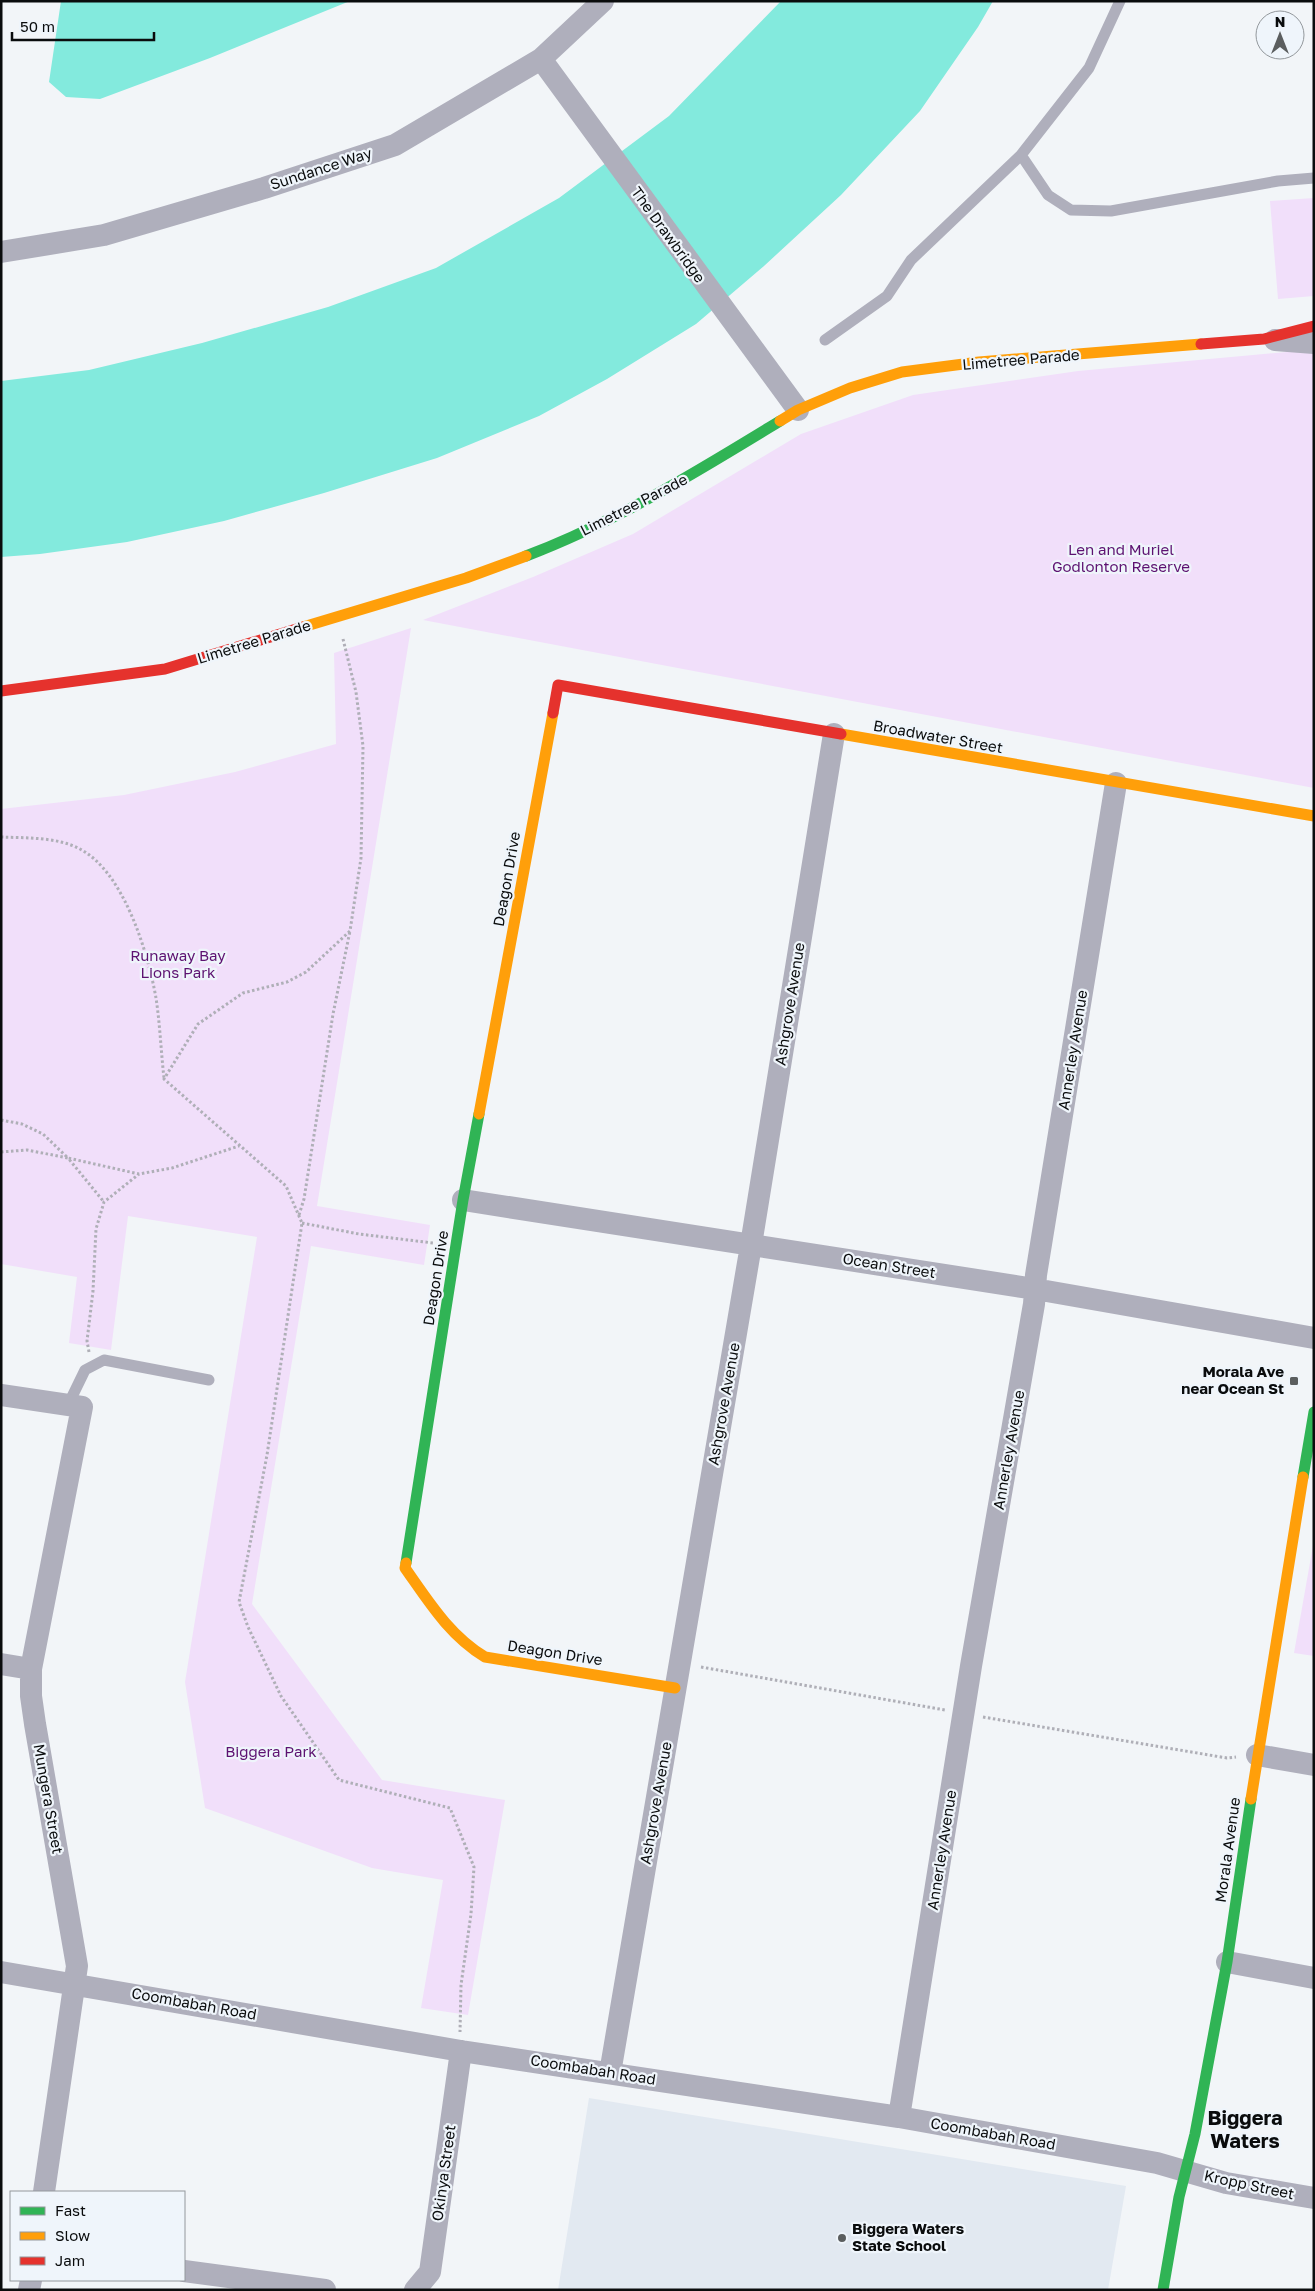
<svg xmlns="http://www.w3.org/2000/svg" width="1315" height="2291" viewBox="0 0 1315 2291" font-family="'Golos Text',sans-serif">
<style>
.built{fill:#e2e9f1}
.green{fill:#f1dffa}
.water{fill:#83eadd}
.lines{fill:none;stroke-linecap:round;stroke-linejoin:round}
.path{stroke:#afafb7;stroke-width:3;stroke-dasharray:2.5 2.5;stroke-linecap:butt}
.lane{stroke:#afafbc;stroke-width:11}
.street{stroke:#afafbc;stroke-width:22}
.fast{stroke:#30b455;stroke-width:11}
.slow{stroke:#ff9f0a;stroke-width:11}
.jam{stroke:#e5322d;stroke-width:11}
.poi-dot{fill:#5b5e5f;stroke:#eff5fb;stroke-width:2}
.labels{text-anchor:middle;stroke-width:4.5;stroke-linejoin:round;paint-order:stroke}
.street-label{font-size:15px;fill:#0a0c0d;stroke:#eff5fb}
.park-label{font-size:15px;fill:#5d1271;stroke:#eff5fb}
.poi-label{font-size:15px;font-weight:bold;fill:#0a0c0d;stroke:#eff5fb;text-anchor:end}
.district-label{font-size:20px;font-weight:bold;fill:#0a0c0d;stroke:#eff5fb}
</style>
<rect width="100%" height="100%" fill="#f2f5f8"/>
<path class="built" d="M589,2098L1126,2186L1108,2290H558Z"/>
<path class="green" d="M1314,198V296L1278,299L1270,201Z
M1298,351L1314,353V788L423,620L533,577L633,534L801,434L913,395L1078,371Z
M411,628L317,1206L430,1225L424,1265L311,1246L252,1604L382,1780L505,1800L468,2015L421,2008L443,1880L372,1868L205,1808L185,1682L257,1237L128,1216L111,1350L69,1343L77,1277L1,1264V809L124,795L235,772L336,744L334,653Z
M1314,1540V1656L1294,1653Z"/>
<path class="water" d="M61,1H350L210,58L100,99L66,97L49,82Z
M781,1H993L978,27L920,111L841,195L764,266L696,324L607,379L539,416L437,458L324,493L224,521L127,542L40,554L1,557V381L89,370L202,343L328,307L436,268L559,198L669,116Z"/>
<g class="lines">
<path class="path" d="M343,639L356,692L363,746L361,858L350,931L306,972L287,982L243,993L198,1024L164,1079L286,1186L302,1223L267,1455L239,1602L248,1627L281,1696L339,1780L450,1808L474,1867L471,1914L461,1985L460,2032
M1,837C26,838 58,837 80,849C124,872 148,953 156,998C160,1024 161,1052 164,1078
M1,1120L22,1124L43,1134L68,1158L139,1174L172,1168L239,1146
M1,1152L27,1150L68,1158L104,1202
M299,1215L304,1199L333,1014L350,931
M302,1223L359,1234L433,1243
M89,1352L87,1341L93,1291L96,1229L104,1202L139,1174
M701,1667L945,1710
M983,1717L1227,1758L1236,1757"/>
<path class="lane" d="M1021,155L1089,68L1120,1
M825,340L887,296L911,260L1021,155L1048,195L1071,210L1111,211L1278,181L1314,178
M68,1405L85,1370L104,1360L209,1380"/>
<path class="street" d="M541,59L798,410
M1,252L104,235L264,188L395,145L541,59L603,1
M1275,340L1314,343
M463,1200L1035,1289L1314,1338
M1,1395L82,1407L31,1669V1696L35,1724L77,1966L44,2192
M1,1664L31,1669
M1257,1755L1314,1765
M1227,1962L1314,1978
M1,1972L461,2051L899,2117L1157,2163L1226,2183L1314,2198
M610,2073L749,1257L834,734
M899,2117L971,1666L1034,1304L1036,1275L1116,783
M184,2271L325,2290
M29,2290L31,2280
M415,2290L430,2272L461,2051"/>
<path class="fast" d="M526,556C616,522 698,471 780,421
M1303,1477L1314,1412
M406,1563L463,1200L479,1114
M1163,2290L1179,2197L1195,2134L1227,1962L1251,1799"/>
<path class="slow" d="M780,421L798,410L850,388L902,372L979,362L1201,344
M303,627L466,578L526,556
M841,734L1314,816
M479,1114L553,713
M406,1563L405,1568C429,1602 449,1635 485,1657L675,1688
M1251,1799L1303,1477"/>
<path class="jam" d="M1201,344L1264,339L1314,326
M1,691L165,669L303,627
M553,713L558,685L841,734"/>
</g>
<g class="poi-dot">
<rect x="1289" y="1376" width="10" height="10" rx="2.5"/>
<circle cx="842" cy="2238" r="5"/>
</g>
<g class="labels">
<g class="street-label">
<text transform="translate(321 169) rotate(-18)" y="5">Sundance Way</text>
<text transform="translate(668 235) rotate(54)" y="5">The Drawbridge</text>
<text transform="translate(1021 360) rotate(-5)" y="5">Limetree Parade</text>
<text transform="translate(634 505) rotate(-27)" y="5">Limetree Parade</text>
<text transform="translate(254 642) rotate(-17)" y="5">Limetree Parade</text>
<text transform="translate(938 737) rotate(10)" y="5">Broadwater Street</text>
<text transform="translate(507 879) rotate(-80)" y="5">Deagon Drive</text>
<text transform="translate(790 1004) rotate(-81)" y="5">Ashgrove Avenue</text>
<text transform="translate(1073 1050) rotate(-81)" y="5">Annerley Avenue</text>
<text transform="translate(889 1266) rotate(9)" y="5">Ocean Street</text>
<text transform="translate(436 1278) rotate(-81)" y="5">Deagon Drive</text>
<text transform="translate(724 1404) rotate(-80)" y="5">Ashgrove Avenue</text>
<text transform="translate(1009 1450) rotate(-80)" y="5">Annerley Avenue</text>
<text transform="translate(555 1653) rotate(9)" y="5">Deagon Drive</text>
<text transform="translate(48 1799) rotate(80)" y="5">Mungera Street</text>
<text transform="translate(656 1803) rotate(-80)" y="5">Ashgrove Avenue</text>
<text transform="translate(942 1850) rotate(-81)" y="5">Annerley Avenue</text>
<text transform="translate(1228 1850) rotate(-82)" y="5">Morala Avenue</text>
<text transform="translate(194 2004) rotate(10)" y="5">Coombabah Road</text>
<text transform="translate(593 2070) rotate(9)" y="5">Coombabah Road</text>
<text transform="translate(993 2134) rotate(10)" y="5">Coombabah Road</text>
<text transform="translate(444 2173) rotate(-82)" y="5">Okinya Street</text>
<text transform="translate(1249 2185) rotate(12)" y="5">Kropp Street</text>
</g>
<g class="park-label">
<text x="1121" y="555">Len and Muriel<tspan x="1121" dy="17">Godlonton Reserve</tspan></text>
<text x="178" y="961">Runaway Bay<tspan x="178" dy="17">Lions Park</tspan></text>
<text x="271" y="1757">Biggera Park</text>
</g>
<g class="poi-label">
<text x="1284" y="1377">Morala Ave<tspan x="1284" dy="17">near Ocean St</tspan></text>
<text x="852" y="2234" text-anchor="start">Biggera Waters<tspan x="852" dy="17">State School</tspan></text>
</g>
<g class="district-label">
<text x="1245" y="2125">Biggera<tspan x="1245" dy="23">Waters</tspan></text>
</g>
</g>
<rect width="1315" height="2291" fill="none" stroke="#0a0c0d" stroke-width="5"/>
<rect x="10" y="2191" width="175" height="90" fill="#eff5fb" stroke="#93989c"/>
<rect x="20" y="2207" width="25" height="8" fill="#30b455" stroke="#93989c"/>
<text x="55" y="2216" font-size="15" fill="#0a0c0d">Fast</text>
<rect x="20" y="2232" width="25" height="8" fill="#ff9f0a" stroke="#93989c"/>
<text x="55" y="2241" font-size="15" fill="#0a0c0d">Slow</text>
<rect x="20" y="2257" width="25" height="8" fill="#e5322d" stroke="#93989c"/>
<text x="55" y="2266" font-size="15" fill="#0a0c0d">Jam</text>
<g transform="translate(1280 35)"><circle r="24" fill="#eff5fb" stroke="#93989c"/>
<path d="M0-4L9 19L0 12L-9 19Z" fill="#5b5e5f"/>
<text y="-8" font-size="14" font-weight="bold" text-anchor="middle" fill="#0a0c0d">N</text>
</g>
<path d="M12 32v8h142v-8" fill="none" stroke="#0a0c0d" stroke-width="2.5"/>
<text x="20" y="32" font-size="15" fill="#0a0c0d" stroke="#eff5fb" stroke-width="4" paint-order="stroke">50 m</text>
</svg>
